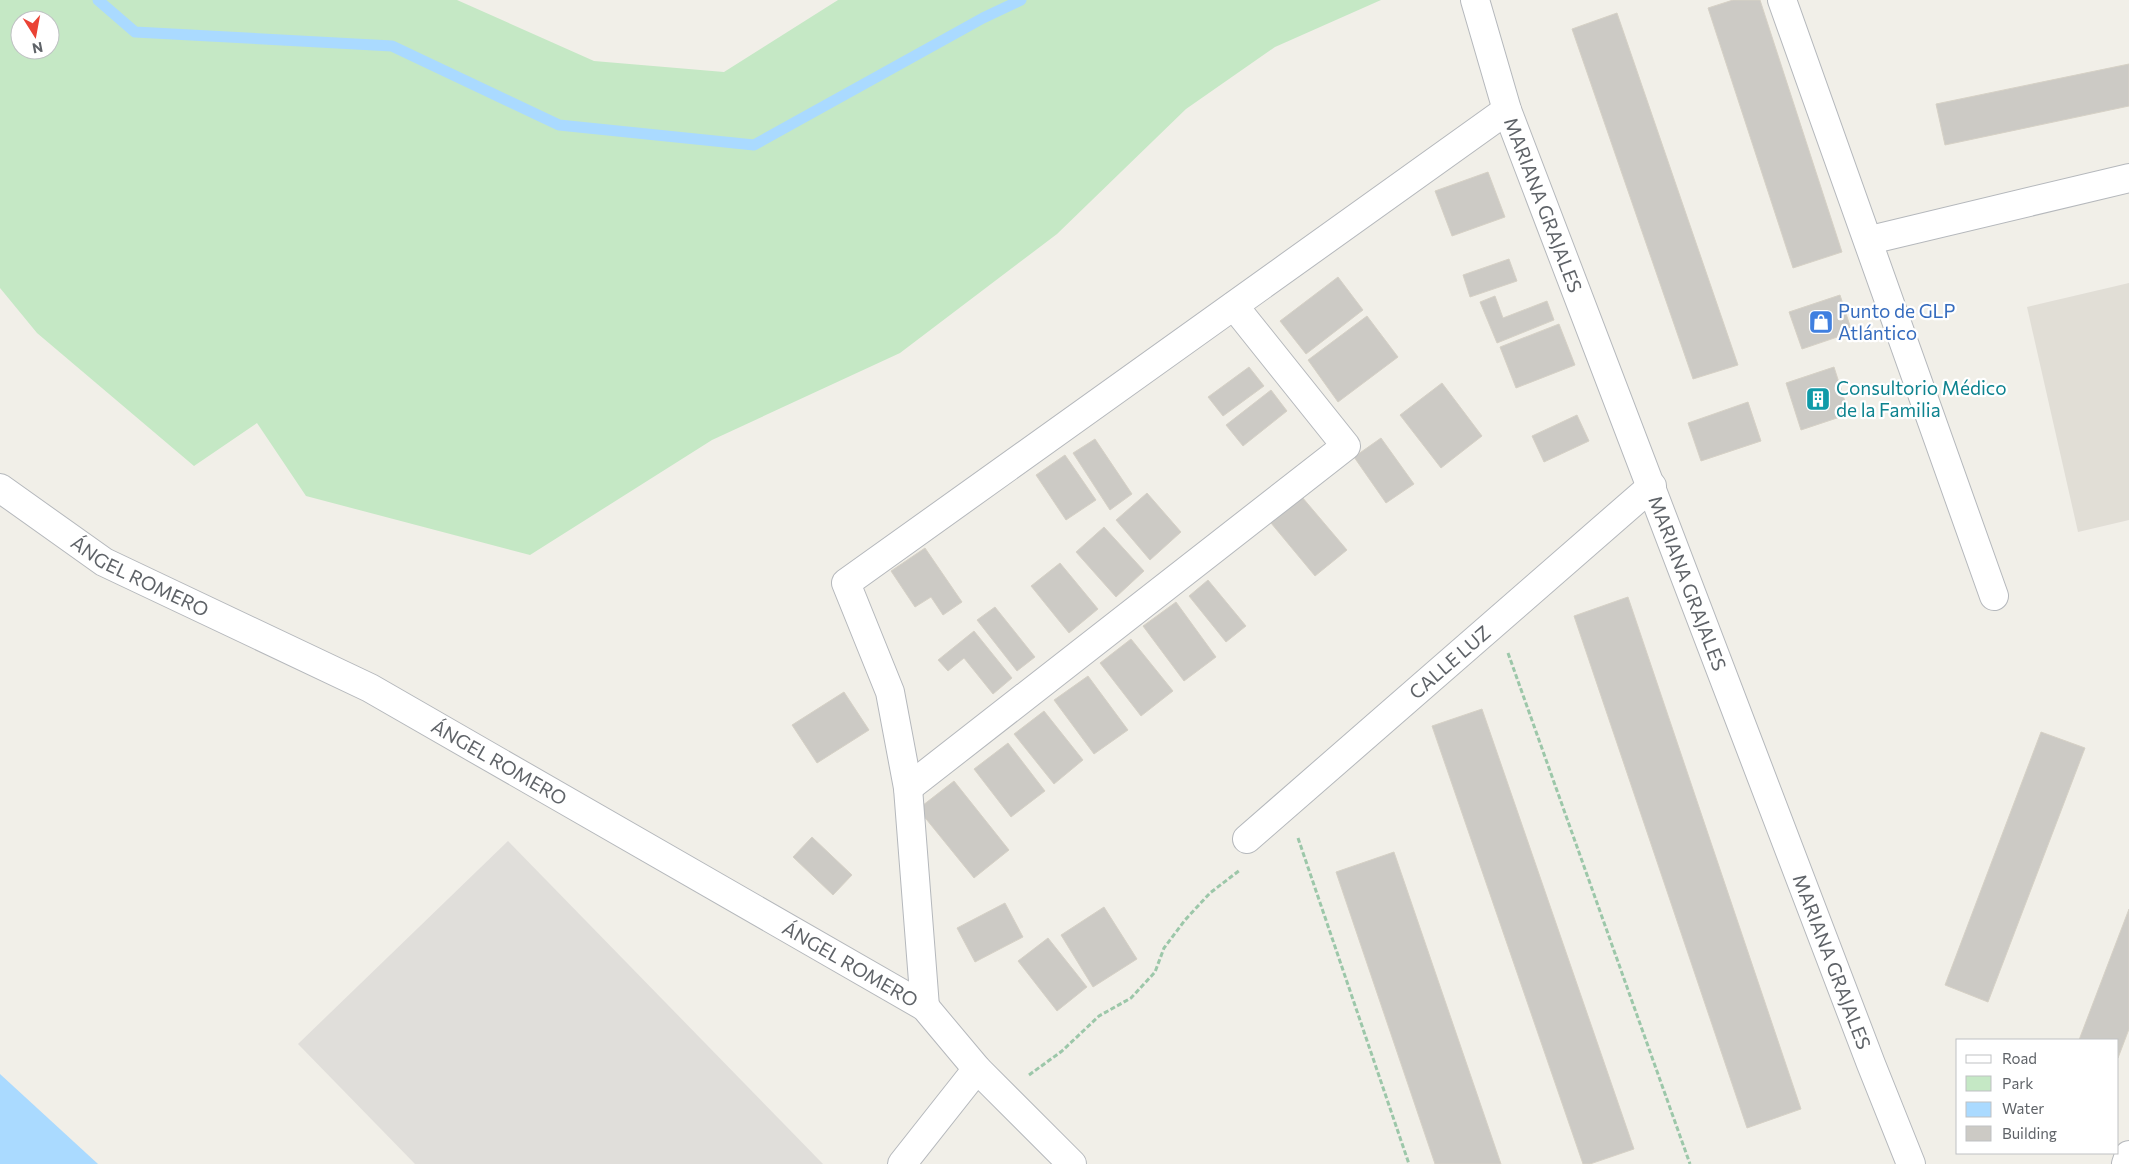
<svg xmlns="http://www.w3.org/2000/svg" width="2129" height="1164" viewBox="0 0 2129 1164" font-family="Commissioner,sans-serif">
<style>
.industrial{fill:#e0deda}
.education{fill:#e1ded6}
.green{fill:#c5e8c5;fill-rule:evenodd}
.water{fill:#aadaff}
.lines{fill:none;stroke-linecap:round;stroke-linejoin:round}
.stream{stroke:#aadaff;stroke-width:11}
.building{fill:#cccac5;stroke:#d6d1c6}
.minor-casing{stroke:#b5b8bc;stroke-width:30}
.tertiary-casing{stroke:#b5b8bc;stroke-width:30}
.path{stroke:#9cc7a9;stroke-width:3;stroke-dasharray:5 2.5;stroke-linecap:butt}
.minor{stroke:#fff;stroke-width:28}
.tertiary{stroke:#fff;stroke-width:28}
.labels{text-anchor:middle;stroke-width:4.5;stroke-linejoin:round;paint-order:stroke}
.street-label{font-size:19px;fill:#5f6368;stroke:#fff}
.shop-label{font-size:19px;fill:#366cbe;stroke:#fff;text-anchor:start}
.culture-label{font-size:19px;fill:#0d838f;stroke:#fff;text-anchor:start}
</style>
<rect width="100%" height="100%" fill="#f1efe8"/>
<path class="industrial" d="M508,841L823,1164H415L298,1044Z"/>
<path class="education" d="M2129,283V520L2078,532L2027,307Z"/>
<path class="green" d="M0,0H457L594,61L724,72L838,0H1381L1275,47L1186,109L1057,234L900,353L712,440L530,555L306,496L257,423L194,466L37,333L0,288ZM20,20H50V50H20Z"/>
<path class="water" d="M0,1074L98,1164H0Z"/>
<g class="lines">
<path class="stream" d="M98,0L135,32L392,46L559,125L754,145L983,18L1021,0"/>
</g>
<path class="building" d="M1733,0H1760L1842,252L1793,268L1708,8Z
M1617,13L1738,365L1693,379L1572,29Z
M2129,64V106L1945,145L1936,104Z
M1488,172L1505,217L1452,236L1435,191Z
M1509,259L1517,281L1470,297L1463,275Z
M1338,277L1363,310L1306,354L1280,321Z
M1840,295L1852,332L1802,349L1789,312Z
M1495,296L1503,318L1547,301L1554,320L1497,343L1480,302Z
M1367,316L1398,357L1338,402L1308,360Z
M1559,324L1575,365L1516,388L1500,347Z
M1249,367L1264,386L1223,416L1208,397Z
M1834,367L1849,414L1801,430L1786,383Z
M1442,383L1482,436L1441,468L1400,415Z
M1271,390L1287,411L1243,446L1226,425Z
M1748,402L1761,441L1701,461L1688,423Z
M1577,415L1589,441L1544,462L1532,436Z
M1381,438L1414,484L1386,503L1354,457Z
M1095,439L1132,494L1110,510L1073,453Z
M1065,455L1096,500L1066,520L1036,475Z
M1147,493L1181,532L1150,560L1116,520Z
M1302,497L1347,550L1315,576L1271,523Z
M1104,527L1144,571L1116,597L1076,552Z
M925,548L962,602L943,615L931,597L915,607L891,571Z
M1060,563L1098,609L1069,633L1031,586Z
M1208,580L1246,626L1226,642L1189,596Z
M1628,597L1801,1109L1747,1128L1574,616Z
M1176,602L1216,657L1184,681L1143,626Z
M995,607L1035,657L1017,671L977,620Z
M974,631L1012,678L993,694L964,658L948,671L938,660Z
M1131,639L1173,691L1141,716L1100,663Z
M1088,676L1128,730L1094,754L1054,700Z
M844,692L869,730L817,763L792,725Z
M1482,709L1634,1149L1590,1164H1583L1432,726Z
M1044,711L1083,760L1054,784L1014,734Z
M2041,732L2085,748L1988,1002L1945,985Z
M1008,743L1045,791L1011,817L974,769Z
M954,781L1009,850L974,878L918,809Z
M812,837L852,875L833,895L793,857Z
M1394,852L1501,1164H1435L1336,872Z
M1005,903L1023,937L975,962L957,928Z
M1104,907L1137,959L1093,987L1061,935Z
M2129,909V1029L2118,1058V1040H2079Z
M1048,938L1087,987L1057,1011L1018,961Z"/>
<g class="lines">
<defs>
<g id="minor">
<path d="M1782,0L1994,596"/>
<path d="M1870,240L2129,178"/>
<path id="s1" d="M0,488L104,562L370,688L925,1007L977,1069L1072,1164"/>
<path d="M908,788L1346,446L1234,306"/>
<path id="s2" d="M1247,839L1652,486"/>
<path d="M925,1007L908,788L890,692L846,583L1507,110"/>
<path d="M902,1164L977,1069"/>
<path d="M2126,1164L2129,1155"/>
</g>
<g id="tertiary">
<path id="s3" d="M1475,0L1507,110L1871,1064L1911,1164"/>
</g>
</defs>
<use href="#minor" class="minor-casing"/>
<use href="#tertiary" class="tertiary-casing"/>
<path class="path" d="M1508,653L1690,1164
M1298,838L1409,1164
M1029,1075L1062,1051L1099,1016L1131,998L1155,972L1164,948L1185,920L1210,893L1240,870"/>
<use href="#minor" class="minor"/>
<use href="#tertiary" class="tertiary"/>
</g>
<defs>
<symbol id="shop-square" viewBox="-11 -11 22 22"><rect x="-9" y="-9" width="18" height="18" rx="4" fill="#3f7fe0" stroke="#fff"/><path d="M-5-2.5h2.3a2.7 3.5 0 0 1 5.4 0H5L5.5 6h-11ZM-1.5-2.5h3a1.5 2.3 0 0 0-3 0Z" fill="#fff"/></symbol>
<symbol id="building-square" viewBox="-11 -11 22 22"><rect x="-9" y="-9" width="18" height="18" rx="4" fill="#0f9aa8" stroke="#fff"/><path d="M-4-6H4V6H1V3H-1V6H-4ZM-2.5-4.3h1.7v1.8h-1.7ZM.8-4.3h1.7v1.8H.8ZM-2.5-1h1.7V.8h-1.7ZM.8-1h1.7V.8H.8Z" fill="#fff"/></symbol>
</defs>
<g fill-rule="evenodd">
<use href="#shop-square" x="1807" y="308" width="28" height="28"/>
<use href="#building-square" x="1804" y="385" width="28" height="28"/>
</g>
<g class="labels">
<g class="street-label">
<text dy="7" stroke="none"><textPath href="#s3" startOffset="216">MARIANA GRAJALES</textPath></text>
<text dy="7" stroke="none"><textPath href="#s1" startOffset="166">ÁNGEL ROMERO</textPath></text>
<text dy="7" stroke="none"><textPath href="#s3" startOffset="621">MARIANA GRAJALES</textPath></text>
<text dy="7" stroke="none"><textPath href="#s2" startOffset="269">CALLE LUZ</textPath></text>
<text dy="7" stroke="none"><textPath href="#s1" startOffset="571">ÁNGEL ROMERO</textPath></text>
<text dy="7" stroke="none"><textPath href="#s3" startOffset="1026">MARIANA GRAJALES</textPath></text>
<text dy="7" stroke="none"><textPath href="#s1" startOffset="976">ÁNGEL ROMERO</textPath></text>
</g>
<g class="shop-label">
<text x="1838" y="318">Punto de GLP<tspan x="1838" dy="22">Atlántico</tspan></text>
</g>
<g class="culture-label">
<text x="1836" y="395">Consultorio Médico<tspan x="1836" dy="22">de la Familia</tspan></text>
</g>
</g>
<rect x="1956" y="1039" width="162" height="115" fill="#ffffff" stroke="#bfc1c3"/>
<rect x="1966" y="1055" width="25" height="8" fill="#ffffff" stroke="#bfc1c3"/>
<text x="2002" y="1064" font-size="15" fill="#5f6368">Road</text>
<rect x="1966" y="1076" width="25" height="15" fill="#c5e8c5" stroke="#bfc1c3"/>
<text x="2002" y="1089" font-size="15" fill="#5f6368">Park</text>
<rect x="1966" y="1102" width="25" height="15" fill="#aadaff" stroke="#bfc1c3"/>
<text x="2002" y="1114" font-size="15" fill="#5f6368">Water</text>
<rect x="1966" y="1126" width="25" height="15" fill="#cccac5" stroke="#bfc1c3"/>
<text x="2002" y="1139" font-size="15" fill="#5f6368">Building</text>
<g transform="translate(35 35) rotate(169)"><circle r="24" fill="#ffffff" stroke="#bfc1c3"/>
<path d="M0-4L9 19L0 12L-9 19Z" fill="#ea4335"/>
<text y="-8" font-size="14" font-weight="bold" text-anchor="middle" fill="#5f6368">N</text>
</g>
</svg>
